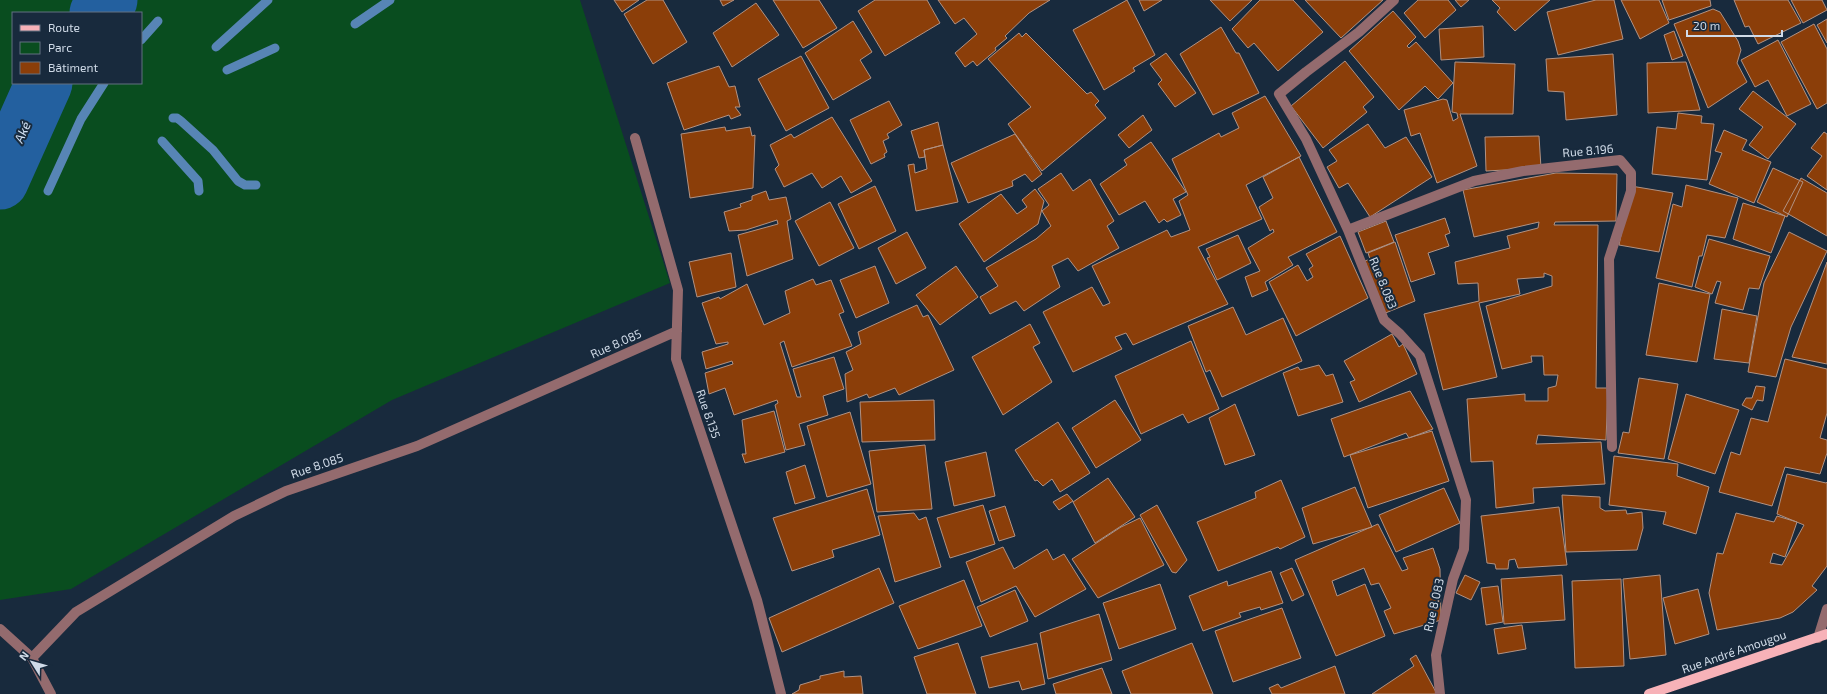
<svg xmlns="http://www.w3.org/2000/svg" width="1827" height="694" viewBox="0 0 1827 694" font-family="'Exo 2',sans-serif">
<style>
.green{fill:#094d1f;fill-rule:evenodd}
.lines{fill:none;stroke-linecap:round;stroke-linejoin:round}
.stream{stroke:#5785b5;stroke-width:9}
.river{stroke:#23609f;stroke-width:57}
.building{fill:#8b3e09;stroke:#b19283}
.minor{stroke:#946b6e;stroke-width:10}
.major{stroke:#f7b2b8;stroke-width:10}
.labels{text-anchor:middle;stroke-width:4;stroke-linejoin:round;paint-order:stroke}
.street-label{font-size:12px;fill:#d0dbe8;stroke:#182a3d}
.water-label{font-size:13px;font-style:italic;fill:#d1e0f2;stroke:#182a3d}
</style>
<rect width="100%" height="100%" fill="#182a3d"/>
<path class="green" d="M0,0H580L670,283L392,400L71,589L0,600ZM13,13H141V83H13Z"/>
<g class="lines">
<path class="stream" d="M355,24L390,0
M141,40L158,21
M216,47L268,0
M227,70L275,48
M173,118H177L181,121L213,150L238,181L245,185H256
M162,141L198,181L199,191
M48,191L81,119L104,83"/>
<path class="river" d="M98,13L109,0
M0,181L44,83"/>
</g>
<path class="building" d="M614,0H639L622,12Z
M647,0H663L687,42L653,64L624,14Z
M720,0H734L723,6Z
M773,0H819L837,28L803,48Z
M875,0H927L940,23L885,56L858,11Z
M938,0H1050L1029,13L1005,36L1007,38L995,48L996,50L977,66L973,61L965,67L955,53L977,34L964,18L955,24Z
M1127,0L1155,55L1133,68L1135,71L1104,90L1073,30Z
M1139,0H1162L1144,11Z
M1210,0H1252L1230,21Z
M1260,0H1293L1323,32L1278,71L1254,43L1248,48L1232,29Z
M1305,0H1383L1341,38Z
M1418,0H1448L1456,10L1425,38L1404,13Z
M1455,0H1469L1461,7Z
M1492,0H1550L1515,31L1497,12L1500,8Z
M1596,0H1614L1623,39L1558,55L1547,12Z
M1621,0H1659L1669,23L1640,39Z
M1662,0H1710L1711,6L1669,20Z
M1734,0H1788L1801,23L1758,44L1749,26L1745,27Z
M1791,0H1822L1827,10L1803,23Z
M756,3L779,35L732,67L713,33Z
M1713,9L1720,12L1738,41L1741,50L1737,63L1747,82L1708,108L1674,24Z
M1393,11L1416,37L1407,46L1409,48L1416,42L1453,83L1438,99L1425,86L1399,110L1349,51Z
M1827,19V43L1817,25Z
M853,21L872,52L860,60L871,78L833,100L805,53Z
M1814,24L1827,49V103L1817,109L1781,42Z
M1483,26L1484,57L1441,60L1439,29Z
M1221,27L1236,53H1239L1259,93L1213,115L1180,54Z
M1674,31L1683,56L1672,60L1664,35Z
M1019,33L1022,37L1026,33L1087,94L1091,92L1099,101L1095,105L1106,118L1042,171L1008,124L1031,107L988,59Z
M1778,40L1811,104L1787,116L1768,80L1755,87L1741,60Z
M1166,53L1196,93L1175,107L1158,84L1162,80L1150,64Z
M1613,54L1617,115L1566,120L1564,92L1548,91L1546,59Z
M801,56L829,108L786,131L758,79Z
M1345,61L1374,97L1363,107L1367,112L1323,148L1291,106Z
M1455,62L1515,64L1513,114H1460L1477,166L1437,183L1420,133L1411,136L1404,110L1443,99L1447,100L1453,121L1458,118L1457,113L1452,112Z
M1686,62L1700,110L1648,113L1647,63Z
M719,66L729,87L735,86L740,107H735L741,115L731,119L729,115L684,130L667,83Z
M1753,91L1796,124L1768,159L1749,145L1763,127L1739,109Z
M1265,96L1301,156L1246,185L1262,219L1198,247L1228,304L1133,345L1126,333L1115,337L1122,349L1073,372L1043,312L1092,287L1103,306L1110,303L1092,266L1167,230L1171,237L1190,230L1179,201L1188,195L1172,159L1219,133L1221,137L1239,128L1232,113Z
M889,101L902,125L887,134L889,138L883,141L887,152L884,154L885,157L871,164L850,120Z
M1678,113L1702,116L1701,123L1714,124L1707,180L1652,174L1657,127L1676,129Z
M1143,115L1152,130L1129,148L1118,135Z
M832,117L872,181L851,193L841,176L822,188L812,173L784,187L775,169L779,165L770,145L791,134L794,138Z
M938,122L943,145L924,150L925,157L919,158L911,131Z
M1368,124L1385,148L1406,137L1432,177L1370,217L1348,183L1339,188L1327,167L1337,161L1329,150Z
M725,127L726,131L750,127L752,136L755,135L753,188L690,198L681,134Z
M1724,130L1747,140L1742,150L1771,162L1754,203L1709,184L1722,153L1715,151Z
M1824,132L1827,134V190L1807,176L1822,156L1811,148Z
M1015,134L1042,174L1032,182L1025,174L1012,181L1013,186L968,203L951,163Z
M1539,136L1541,168L1486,171L1485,137Z
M1151,142L1186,192L1173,199L1181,215L1167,222L1164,219L1159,223L1145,201L1119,215L1100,184L1127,165L1124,160Z
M943,145L958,202L916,211L908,165L914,164L915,173L927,169L924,150Z
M1299,157L1337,232L1288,257L1293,265L1265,282L1268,290L1252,297L1245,277L1260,271L1248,248L1274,232L1273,229L1270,231L1259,207L1273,198L1263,177Z
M1773,168L1803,182L1787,217L1757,202Z
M1061,173L1073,191L1090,179L1114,221L1107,226L1119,248L1078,271L1068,258L1052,266L1060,287L1024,311L1016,301L990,314L980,297L998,286L986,268L1036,239L1051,226L1042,211L1049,205L1038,189Z
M1556,173L1617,174L1616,221L1555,222L1554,225H1598L1596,388H1608L1606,440L1538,435L1536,444L1601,442L1605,484L1533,488L1534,503L1496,508L1493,461L1471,462L1467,399L1525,394V401H1548V388L1556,386L1558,375H1544L1543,356H1531L1532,362L1502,369L1486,306L1552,286V276L1544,273V277L1517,279L1520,294L1479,303L1497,377L1443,390L1424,314L1479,301L1478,283L1458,284L1455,262L1510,248L1507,236L1538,228L1539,222L1474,237L1463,190Z
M1801,178L1827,193V236L1783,211Z
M1686,185L1738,198L1725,238L1707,235L1702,256H1699L1692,287L1656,278L1673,204L1682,207Z
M875,186L896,231L859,249L838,204Z
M1631,186L1673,193L1659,252L1619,245Z
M1035,189L1044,201L1038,224L984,262L959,224L1001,194L1017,214L1027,207L1022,200Z
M766,191L769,200L786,197L791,219L787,221L793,259L747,276L738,235L778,224L777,220L746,230L729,231L724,212L741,207L740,204L752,200V196Z
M830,202L854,248L819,266L795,221Z
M1743,203L1785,216L1771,253L1733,239Z
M1445,218L1450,233L1445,235L1449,246L1428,253L1435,274L1411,282L1395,235Z
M1386,221L1394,242L1366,253L1358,232Z
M907,232L926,268L896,284L878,248Z
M1789,232L1827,251L1791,327L1776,377L1748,372L1764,283Z
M1238,235L1251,263L1217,280L1207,258L1210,257L1206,249Z
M1340,236L1368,298L1296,336L1269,282L1298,265L1307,281L1313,277L1309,269L1313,266L1306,254Z
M1709,239L1770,256L1759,289L1749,288L1743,310L1715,303L1721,282L1717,281L1712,294L1695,287Z
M1395,242L1415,301L1383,314L1365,261L1370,259L1368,253Z
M731,253L736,287L697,297L689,262Z
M1827,262V364L1792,357Z
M875,266L889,303L856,318L840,280Z
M956,266L978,297L940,325L916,295Z
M813,279L816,285L831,280L844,312L839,314L852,346L792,367L784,341L780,343L797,397H801L793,369L834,357L844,389L823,396L828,415L799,424L805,445L786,450L775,405L778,403L777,400L734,415L725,388L709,394L705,373L733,364L732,361L706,369L702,352L728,344V342L716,344L702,303L719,297L720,299L747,284L764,325L790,313L785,291Z
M1659,283L1710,294L1697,362L1646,355Z
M917,305L923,317L928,315L954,370L899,395L895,388L869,398L867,394L847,402L845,374L853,370L846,352L861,344L858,332Z
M1233,307L1246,335L1283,318L1302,361L1222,397L1210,370L1206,372L1188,326Z
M1722,309L1757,316L1749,363L1714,359Z
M1030,324L1040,343L1033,347L1052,382L1003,415L972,357Z
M1392,334L1399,347L1403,344L1417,374L1359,402L1350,382L1355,380L1344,361Z
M1191,341L1219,409L1188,423L1183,414L1141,434L1115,376Z
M1785,359L1827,369V413L1820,438L1827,440V453L1820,474L1785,467L1772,506L1719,492L1731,452L1740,455L1751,418L1768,422Z
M1319,365L1326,376L1333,374L1343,402L1298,416L1283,373L1298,367L1300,370Z
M1639,378L1678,384L1664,459L1618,453L1623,432L1629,433Z
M1756,386L1765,387L1763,401L1757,400L1752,410L1742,405L1746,398H1752Z
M1410,391L1433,429L1409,438L1406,433L1344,457L1331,419Z
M1686,394L1739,410L1715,474L1668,459Z
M934,400L935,440L862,442L860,402Z
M1115,400L1141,440L1096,468L1072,428Z
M1235,404L1255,455L1225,465L1209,418Z
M774,411L785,452L745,463L742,454H746L742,420Z
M850,412L871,484L827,497L807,426Z
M1058,422L1090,473L1060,492L1052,479L1043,486L1037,480L1035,481L1015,450Z
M1432,431L1449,481L1368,508L1350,455Z
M925,445L932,509L877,512L869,451Z
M986,452L995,496L954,506L945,462Z
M1614,456L1678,464L1677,476L1709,487L1696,534L1663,524L1666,512L1609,505Z
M805,465L815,498L795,504L786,472Z
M1787,474L1826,483L1827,482V566L1812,586L1817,590L1793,612L1780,618L1717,630L1709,593L1717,553L1723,554L1736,513L1774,522L1777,516L1797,522L1785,557L1773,553L1770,563L1782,565L1804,525L1777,514Z
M1108,478L1135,517L1095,543L1073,502Z
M1281,480L1305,537L1280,549L1278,547L1218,571L1197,522L1256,498L1255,492Z
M1355,487L1372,527L1313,544L1302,508Z
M1444,488L1460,523L1396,552L1379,515Z
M867,489L880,535L832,550L834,557L792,571L773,518Z
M1067,494L1073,501L1059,510L1053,502Z
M1562,495L1600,497V508L1605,511L1626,510L1627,514L1642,512L1643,528L1637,550L1566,552Z
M983,505L995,544L950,558L937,518Z
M1157,505L1187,560L1176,573L1172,572L1140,515Z
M1005,506L1015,536L999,541L989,511Z
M1559,507L1567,565L1518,568L1515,559L1509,560L1508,569H1496L1495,564L1487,563L1481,516Z
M914,513L919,520L926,517L941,567L895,582L878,516Z
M1140,518L1164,565L1098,598L1072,559L1121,527Z
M1378,524L1402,571L1408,569L1403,558L1433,548L1440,569L1441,620L1394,634L1384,611L1391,608L1379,583L1371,585L1364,568L1332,581L1337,596L1365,584L1385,636L1336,656L1295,560Z
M1003,547L1014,569L1047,549L1053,560L1064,554L1086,589L1035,617L1016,586L981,602L966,562Z
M879,568L894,603L782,652L769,618Z
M1292,568L1304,595L1292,601L1280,573Z
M1271,571L1283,603L1261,610L1260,607L1239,613L1241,617L1203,631L1189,596L1227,581L1228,586Z
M1465,575L1480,582L1471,600L1456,593Z
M1562,575L1565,620L1504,624L1501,579Z
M1660,575L1666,655L1630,659L1623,579Z
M1621,579L1624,666L1575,668L1572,581Z
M964,580L982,626L918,649L899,606Z
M1160,584L1176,629L1119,649L1103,603Z
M1498,586L1503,622L1486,625L1481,588Z
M1698,589L1709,634L1675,644L1663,598Z
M1015,590L1028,621L990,637L977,607Z
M1282,608L1301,658L1233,682L1215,631Z
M1099,614L1112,660L1048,679L1040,633Z
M1522,625L1526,649L1498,654L1494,629Z
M958,643L976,694H927L914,657Z
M1037,643L1045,684L1022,690L1019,681L989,688L981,657Z
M1192,643L1213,694H1131L1122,671Z
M1416,655L1437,694H1372L1414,666L1410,659Z
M1335,666L1345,694H1272L1269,688L1278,684L1281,688Z
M1102,668L1112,694H1056L1053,684Z
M844,671V677L861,676L863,694H792L799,690L800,685L820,679V676Z"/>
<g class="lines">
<path class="minor" d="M1394,0L1359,32L1306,72L1279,94L1306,139L1348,230L1384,320L1400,334L1420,356L1466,500L1464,549L1453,579L1436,655L1440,694
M635,138L678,290L676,359L757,600L781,694
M1348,230L1474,181L1523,171L1620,160L1631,173V191L1609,259L1612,447
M0,629L32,658
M1818,638L1827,609
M51,694L32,658L76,612L234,516L286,491L417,446L677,331"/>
<path class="major" d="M1649,694L1827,634"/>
</g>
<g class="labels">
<g class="street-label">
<text transform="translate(1588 151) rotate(-5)" y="4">Rue 8.196</text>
<text transform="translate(1383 283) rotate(68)" y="4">Rue 8.083</text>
<text transform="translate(616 344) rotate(-24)" y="4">Rue 8.085</text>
<text transform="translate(708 414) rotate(71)" y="4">Rue 8.135</text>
<text transform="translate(317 466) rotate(-19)" y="4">Rue 8.085</text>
<text transform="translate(1434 605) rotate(-77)" y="4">Rue 8.083</text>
<text transform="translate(1734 652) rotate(-19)" y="4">Rue André Amougou</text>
</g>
<g class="water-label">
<text transform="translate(22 132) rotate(-66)" y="5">Aké</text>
</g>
</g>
<rect x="12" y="12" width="130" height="72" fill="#182a3d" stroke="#627181"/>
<rect x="20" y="25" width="20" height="6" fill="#f7b2b8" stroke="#627181"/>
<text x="48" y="32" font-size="12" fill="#d0dbe8">Route</text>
<rect x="20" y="42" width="20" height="12" fill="#094d1f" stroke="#627181"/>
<text x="48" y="52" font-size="12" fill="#d0dbe8">Parc</text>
<rect x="20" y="62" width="20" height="12" fill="#8b3e09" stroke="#627181"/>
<text x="48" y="72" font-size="12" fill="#d0dbe8">Bâtiment</text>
<g transform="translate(32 662) rotate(307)" stroke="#182a3d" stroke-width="3" paint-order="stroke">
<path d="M0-3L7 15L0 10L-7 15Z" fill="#d0dbe8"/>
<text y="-6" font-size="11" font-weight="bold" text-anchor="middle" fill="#d0dbe8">N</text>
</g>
<path d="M1687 30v6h95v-6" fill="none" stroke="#d0dbe8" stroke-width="2"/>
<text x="1693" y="30" font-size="12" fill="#d0dbe8" stroke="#182a3d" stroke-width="3" paint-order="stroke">20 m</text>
</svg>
